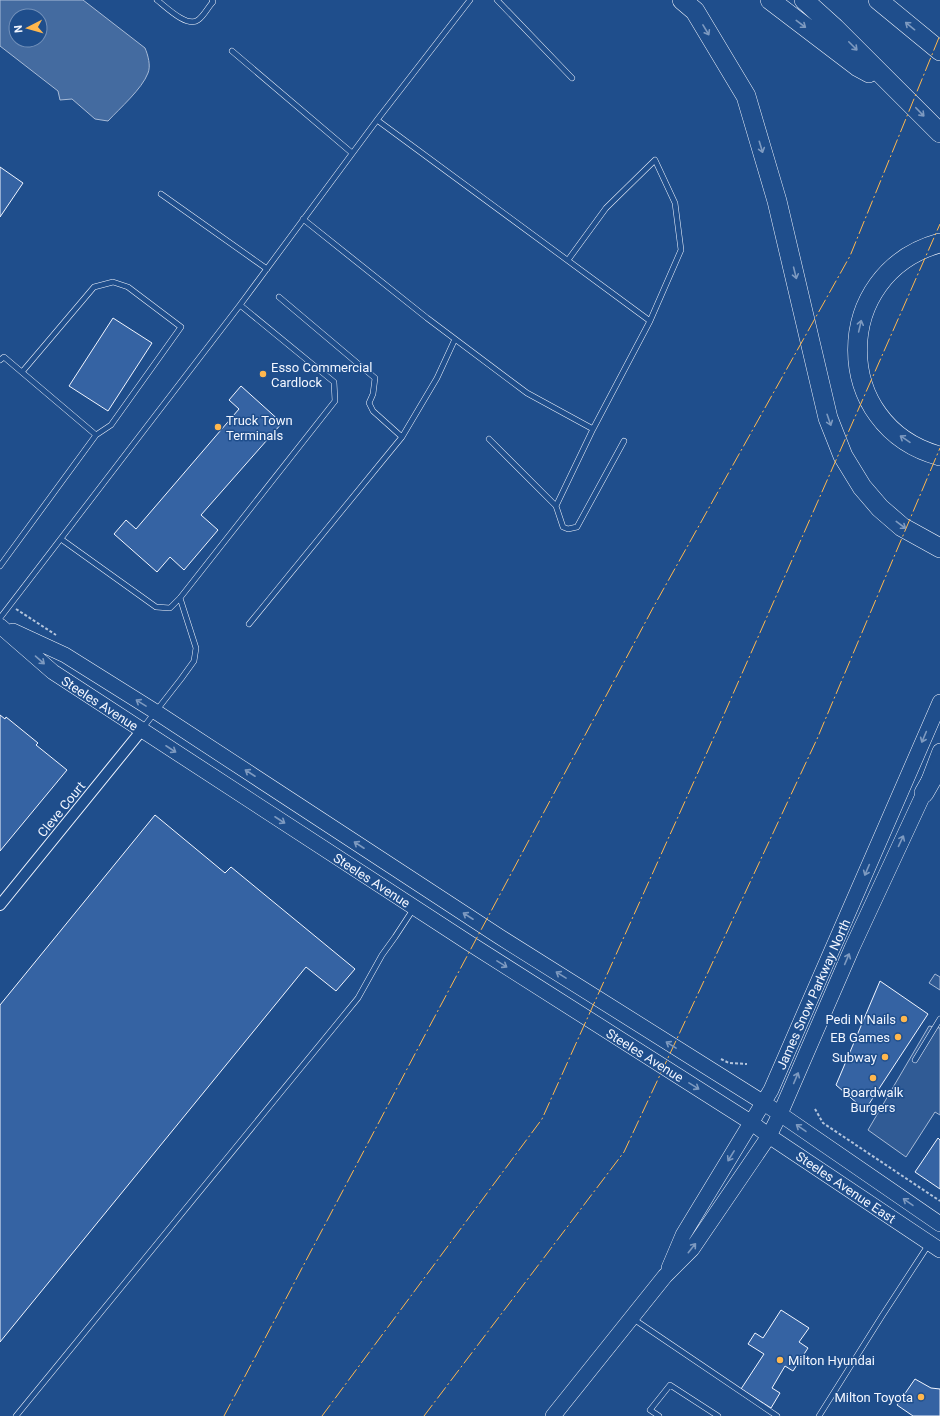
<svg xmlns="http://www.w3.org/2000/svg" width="940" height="1416" viewBox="0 0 940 1416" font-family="Roboto,sans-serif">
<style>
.built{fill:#305b95;stroke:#a8bbd7}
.water{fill:#446ba0;stroke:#a8bbd7;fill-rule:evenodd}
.building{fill:#3563a3;stroke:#f2f6ff}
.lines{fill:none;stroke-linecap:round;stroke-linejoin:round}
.lane-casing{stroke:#f2f6ff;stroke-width:6}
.street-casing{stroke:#f2f6ff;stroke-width:12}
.secondary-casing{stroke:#f2f6ff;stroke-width:16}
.highway-casing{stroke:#f2f6ff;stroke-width:20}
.path{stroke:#b3c4dc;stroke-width:2;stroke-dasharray:3 2;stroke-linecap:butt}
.lane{stroke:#1f4e8c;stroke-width:5}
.street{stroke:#1f4e8c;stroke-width:10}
.secondary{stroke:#1f4e8c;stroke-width:15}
.highway{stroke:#1f4e8c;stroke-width:19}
.power{stroke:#ffb74d;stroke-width:1;stroke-dasharray:14 3 2 3;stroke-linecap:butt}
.oneway{stroke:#7e9ac0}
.poi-dot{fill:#ffb74d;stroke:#1f4e8c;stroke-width:1.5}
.labels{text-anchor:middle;stroke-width:3;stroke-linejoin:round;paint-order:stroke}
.poi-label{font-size:13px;fill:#f2f6ff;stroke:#1f4e8c;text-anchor:end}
.street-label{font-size:13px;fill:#f2f6ff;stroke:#1f4e8c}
</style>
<rect width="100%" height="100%" fill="#1f4e8c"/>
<path class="built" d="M935,974L940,977V990L929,983Z
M929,1026L940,1028V1115L935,1112L906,1157L868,1130Z"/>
<path class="water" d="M0,0H83L145,48C148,55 151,66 148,73C142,89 120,108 108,121L95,119L72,99L60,100L58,91L0,46ZM16,16H40V40H16Z"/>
<path class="building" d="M0,167L23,183L0,217Z
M113,318L152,343L108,411L69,386Z
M241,386L282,423L201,515L218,530L184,570L170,557L157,572L114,534L126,520L136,529L239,409L229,400Z
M0,715L5,719L6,717L38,743L36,745L67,770L0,851Z
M155,815L225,873L231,867L355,969L336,991L306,967L0,1342V1005Z
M880,981L928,1014L865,1110L836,1085Z
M938,1138L940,1140V1189L915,1172Z
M781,1310L809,1328L799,1342L808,1348L793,1371L785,1366L772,1388L780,1393L771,1408L741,1389L764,1354L748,1344L755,1333L763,1338Z
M915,1379L931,1388L940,1389V1416H913L897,1405Z"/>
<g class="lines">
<defs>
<path id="lane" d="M157,0C166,7 187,28 198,20C204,16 208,7 213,2L212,0
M497,0L572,78
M232,51L352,153
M377,120L650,321
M161,194L267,269
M303,219L427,318L527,393L593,429L556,506L489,439
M568,260L606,208L655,160L675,203L681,250L650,321L593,429
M279,297L375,378L373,394L369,403L373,411L402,437
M240,305L377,120L470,0
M0,360L4,357L96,435L0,566
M22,372L94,287L113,282L128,287L181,327L111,425L96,435
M556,506L563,527L568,529L577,527L624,441
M0,618L240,305L334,382L335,401L180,598L170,608L156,607L61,539
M249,624L402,437L437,378L455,339
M142,729L181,679L194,661L196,648L180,598
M915,1060L940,1019
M632,1318L777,1416
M16,1416L358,998L382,955L395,937L414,908
M659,1416L650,1410L670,1385L718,1416
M819,1416L882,1316L929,1244"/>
<path id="street" d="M0,905L142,730"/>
<path id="secondary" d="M0,626L53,672L469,943L752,1123L769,1136L940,1250
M13,631L65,655L156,712L500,937L764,1103L940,1224
M669,1268L683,1235L771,1090L940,702
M553,1416L665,1276L692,1249L769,1136L780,1114L852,948L924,793L940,751"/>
<path id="highway" d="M682,0L695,11L746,96L777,201L828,418L843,456L862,487L880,508L902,527L940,548
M770,0L858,67L869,73
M804,0L835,28L940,133
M878,0L940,51
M940,243C830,273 830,427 940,456
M924,793L940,765"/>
</defs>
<use href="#lane" class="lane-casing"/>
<use href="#street" class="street-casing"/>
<use href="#secondary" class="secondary-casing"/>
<use href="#highway" class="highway-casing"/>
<path class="path" d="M16,609L56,635
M721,1059L729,1063L747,1064
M815,1109L823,1123L940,1201"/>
<use href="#lane" class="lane"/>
<use href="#street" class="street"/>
<use href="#secondary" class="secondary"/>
<use href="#highway" class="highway"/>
<path class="power" d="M224,1416L426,1033L654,606L850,256L940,35
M322,1416L542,1119L718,728L940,224
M424,1416L624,1152L817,739L940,448"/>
</g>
<defs><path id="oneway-shaft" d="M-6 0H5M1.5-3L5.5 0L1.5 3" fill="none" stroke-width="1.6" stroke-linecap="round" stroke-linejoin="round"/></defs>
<g class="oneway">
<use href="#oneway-shaft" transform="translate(801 24) rotate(37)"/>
<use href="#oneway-shaft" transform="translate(910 26) rotate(-141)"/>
<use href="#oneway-shaft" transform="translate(706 30) rotate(59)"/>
<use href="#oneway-shaft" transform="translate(853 46) rotate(45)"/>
<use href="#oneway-shaft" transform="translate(920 112) rotate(46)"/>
<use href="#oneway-shaft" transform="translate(761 147) rotate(73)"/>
<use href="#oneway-shaft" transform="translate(795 273) rotate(76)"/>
<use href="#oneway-shaft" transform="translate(860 326) rotate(-77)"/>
<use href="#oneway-shaft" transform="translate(829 420) rotate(71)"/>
<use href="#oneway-shaft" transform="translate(905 439) rotate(-146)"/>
<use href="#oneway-shaft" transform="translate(901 525) rotate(37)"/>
<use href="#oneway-shaft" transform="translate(40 660) rotate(41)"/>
<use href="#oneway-shaft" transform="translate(141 703) rotate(-148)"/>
<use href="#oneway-shaft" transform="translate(924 737) rotate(113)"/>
<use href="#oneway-shaft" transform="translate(171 749) rotate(33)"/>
<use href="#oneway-shaft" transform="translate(250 773) rotate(-147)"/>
<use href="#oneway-shaft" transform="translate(280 820) rotate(33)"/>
<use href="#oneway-shaft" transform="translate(901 841) rotate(-65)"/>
<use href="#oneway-shaft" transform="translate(359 845) rotate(-147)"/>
<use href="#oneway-shaft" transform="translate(867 870) rotate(113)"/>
<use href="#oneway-shaft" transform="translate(468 916) rotate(-147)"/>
<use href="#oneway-shaft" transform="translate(847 959) rotate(-67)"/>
<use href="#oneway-shaft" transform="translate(502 964) rotate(32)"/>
<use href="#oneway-shaft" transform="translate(561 975) rotate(-148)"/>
<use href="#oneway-shaft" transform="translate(671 1045) rotate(-148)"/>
<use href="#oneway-shaft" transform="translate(796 1078) rotate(-67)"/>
<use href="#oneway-shaft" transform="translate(694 1086) rotate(32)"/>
<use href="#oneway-shaft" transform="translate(801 1128) rotate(-145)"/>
<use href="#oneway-shaft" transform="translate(731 1156) rotate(122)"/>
<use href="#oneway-shaft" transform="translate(908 1202) rotate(-145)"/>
<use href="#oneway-shaft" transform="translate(692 1248) rotate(-51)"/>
</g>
<g class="poi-dot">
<circle cx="263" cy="374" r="4"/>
<circle cx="218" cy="427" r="4"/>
<circle cx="904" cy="1019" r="4"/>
<circle cx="898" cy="1037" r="4"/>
<circle cx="885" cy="1057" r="4"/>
<circle cx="873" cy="1078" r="4"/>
<circle cx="780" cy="1360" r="4"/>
<circle cx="921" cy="1397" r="4"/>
</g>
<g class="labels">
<g class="poi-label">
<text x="271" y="372" text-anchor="start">Esso Commercial<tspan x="271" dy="15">Cardlock</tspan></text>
<text x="226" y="425" text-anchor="start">Truck Town<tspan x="226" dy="15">Terminals</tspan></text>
<text x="896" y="1024">Pedi N Nails</text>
<text x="890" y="1042">EB Games</text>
<text x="877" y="1062">Subway</text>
<text x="873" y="1097" text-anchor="middle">Boardwalk<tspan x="873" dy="15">Burgers</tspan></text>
<text x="788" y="1365" text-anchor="start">Milton Hyundai</text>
<text x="913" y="1402">Milton Toyota</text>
</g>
<g class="street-label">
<text transform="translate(100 703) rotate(33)" y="5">Steeles Avenue</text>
<text transform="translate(61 809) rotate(-51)" y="5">Cleve Court</text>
<text transform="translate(372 880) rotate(33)" y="5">Steeles Avenue</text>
<text transform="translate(813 994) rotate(-66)" y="5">James Snow Parkway North</text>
<text transform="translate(645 1055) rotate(32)" y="5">Steeles Avenue</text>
<text transform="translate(846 1187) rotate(34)" y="5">Steeles Avenue East</text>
</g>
</g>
<g transform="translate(28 28) rotate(264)"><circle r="19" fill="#1f4e8c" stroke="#7391ba"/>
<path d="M0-3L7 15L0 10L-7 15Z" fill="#ffb74d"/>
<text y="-6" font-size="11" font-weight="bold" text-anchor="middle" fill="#f2f6ff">N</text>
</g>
</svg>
